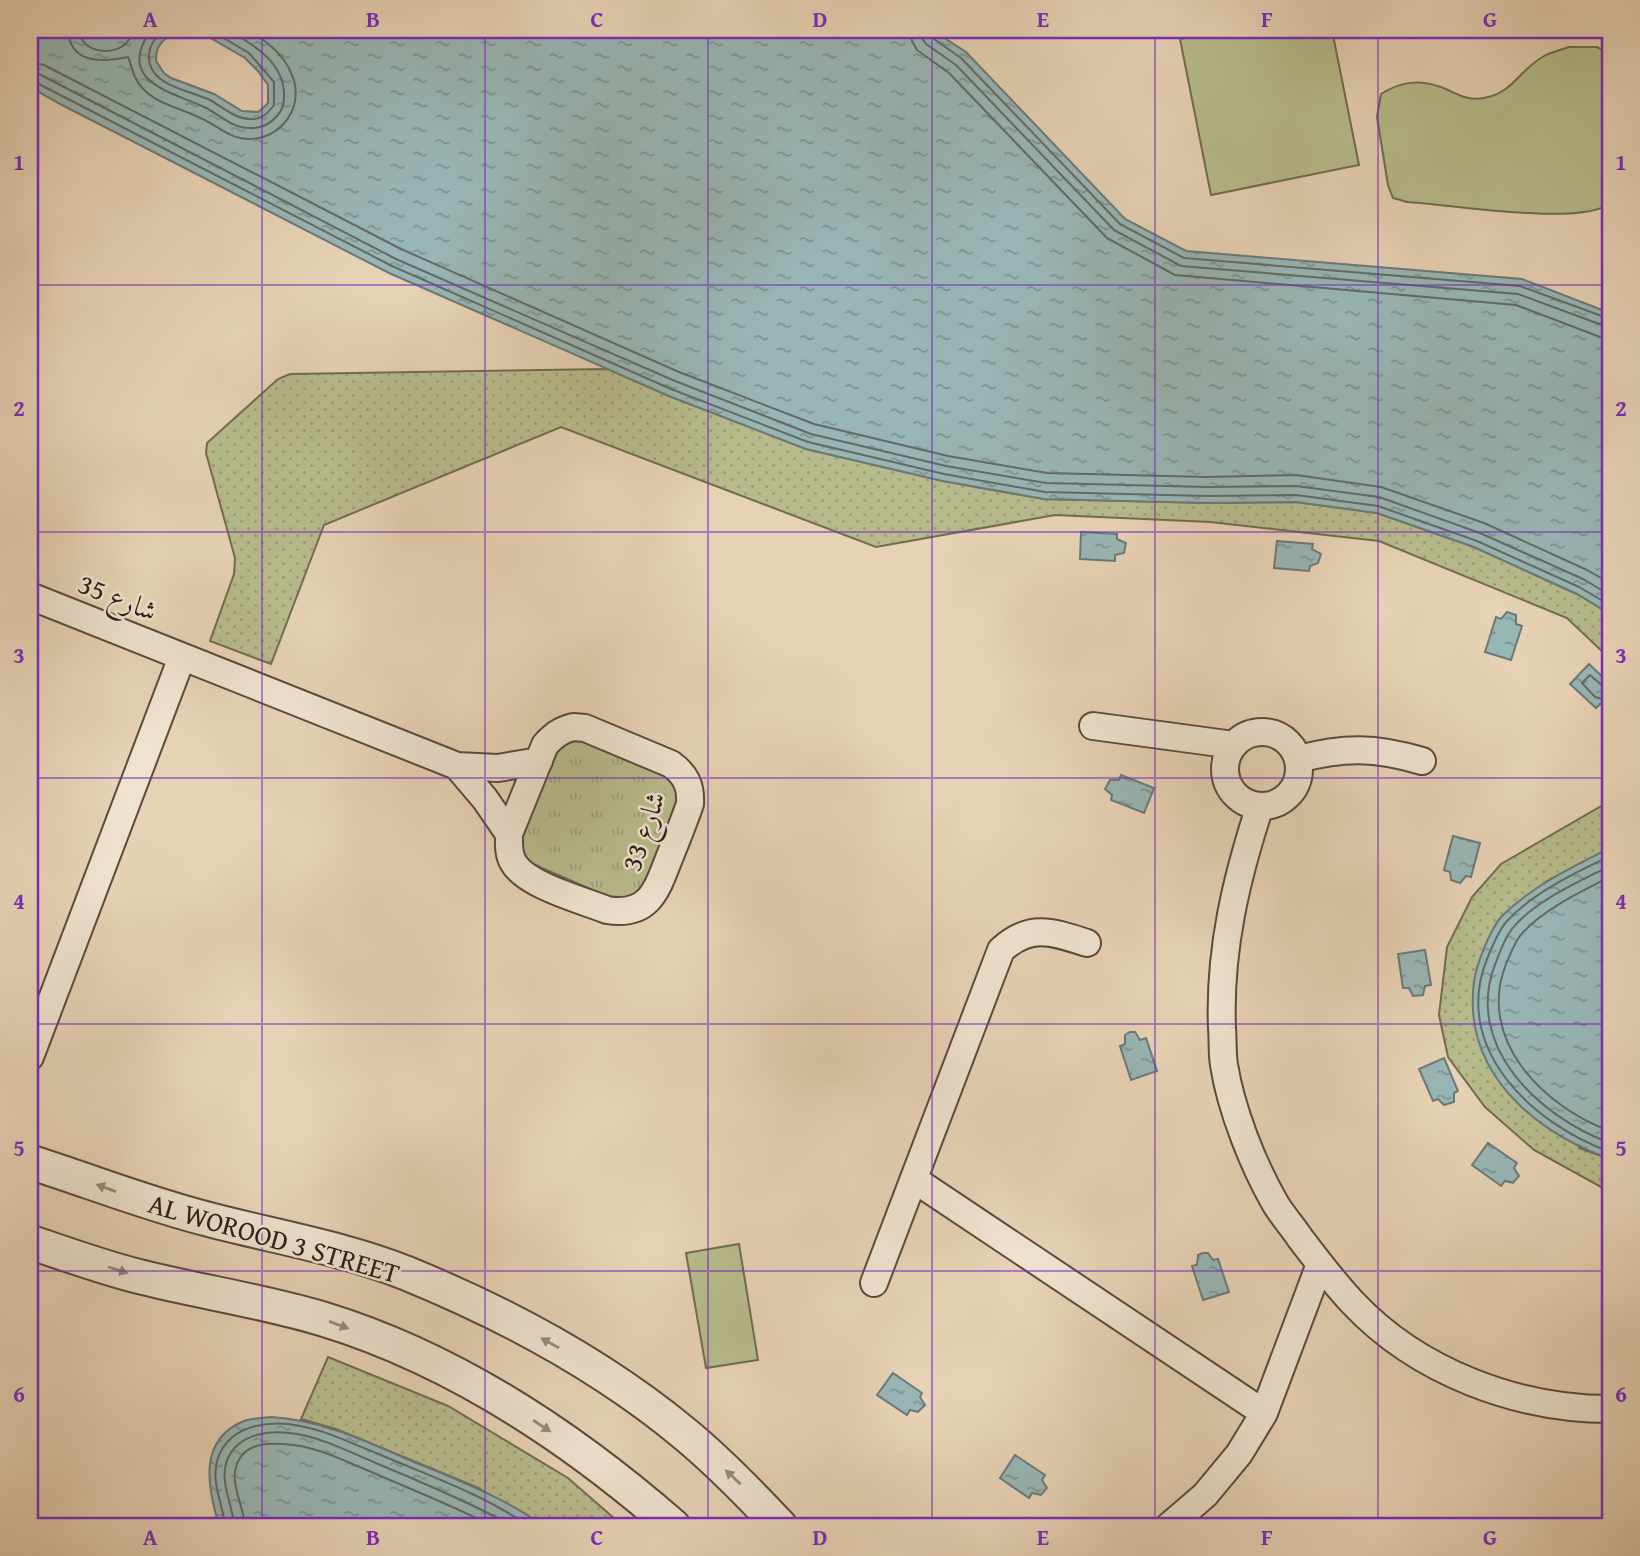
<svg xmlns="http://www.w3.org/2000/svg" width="1640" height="1556" viewBox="0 0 1640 1556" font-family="'Gentium Book Plus',Amiri,serif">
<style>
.grass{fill:#b7bb8c;stroke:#716c52;stroke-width:2}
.park{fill:url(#park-tufts);stroke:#716c52;stroke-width:2}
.garden{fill:url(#garden-dots);stroke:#716c52;stroke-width:2}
.water{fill:url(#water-ripples);stroke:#6c7976;stroke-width:2;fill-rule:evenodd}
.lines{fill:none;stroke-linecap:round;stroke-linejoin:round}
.shore{stroke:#626a66;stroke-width:2}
.minor-casing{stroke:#5a4a3e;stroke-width:30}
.tertiary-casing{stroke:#5a4a3e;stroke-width:37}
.minor{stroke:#efe2cf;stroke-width:26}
.tertiary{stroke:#efe2cf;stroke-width:33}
.oneway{fill:#97897c}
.grid{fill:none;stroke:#7b2cbf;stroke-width:2;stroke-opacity:0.55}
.labels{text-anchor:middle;stroke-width:5;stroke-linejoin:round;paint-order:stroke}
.street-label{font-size:28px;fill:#2b1d17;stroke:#efe2cf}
.neatline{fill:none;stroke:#7b2cbf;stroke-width:2.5}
.grid-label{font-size:23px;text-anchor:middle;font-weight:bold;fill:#7b2cbf}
</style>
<defs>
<pattern id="park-tufts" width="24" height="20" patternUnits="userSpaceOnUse" patternTransform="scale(1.75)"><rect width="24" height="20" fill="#b7bb8c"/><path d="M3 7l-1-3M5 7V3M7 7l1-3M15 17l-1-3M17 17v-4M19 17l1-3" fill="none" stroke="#9ea078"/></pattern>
<pattern id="garden-dots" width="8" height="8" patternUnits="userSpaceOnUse" patternTransform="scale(1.75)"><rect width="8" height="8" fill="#b7bb8c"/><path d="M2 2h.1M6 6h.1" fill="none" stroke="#9ea078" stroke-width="1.8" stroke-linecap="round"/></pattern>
<pattern id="water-ripples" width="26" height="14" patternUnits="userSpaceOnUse" patternTransform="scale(1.75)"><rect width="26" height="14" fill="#98b6b5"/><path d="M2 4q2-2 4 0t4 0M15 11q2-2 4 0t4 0" fill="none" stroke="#7c9392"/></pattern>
</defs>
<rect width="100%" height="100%" fill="#e7d2b5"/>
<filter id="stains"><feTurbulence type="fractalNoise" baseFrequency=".00286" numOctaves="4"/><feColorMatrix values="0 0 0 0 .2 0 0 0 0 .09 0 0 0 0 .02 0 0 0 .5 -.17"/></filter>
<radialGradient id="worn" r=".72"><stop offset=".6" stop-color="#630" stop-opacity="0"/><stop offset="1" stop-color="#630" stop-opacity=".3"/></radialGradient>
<path class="grass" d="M1224,30H1332L1359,165L1211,195L1180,39Z
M1569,47H1597L1610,54V111L1603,133L1610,160V203C1583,227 1448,204 1407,202L1393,198L1388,185L1377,117L1381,94C1403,80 1424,79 1448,90C1459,95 1470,101 1484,98C1513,93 1519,70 1544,56C1551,52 1561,50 1569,47Z
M739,1244L758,1360L706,1368L686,1253Z"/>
<path class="park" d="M574,738L587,741L667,774L675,783L679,805L644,889L623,900L611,898L535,865C522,856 520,848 520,832L555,751L563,743Z"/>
<path class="garden" d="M608,369L669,396L806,449L943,481L1044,499L1207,503L1296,502L1377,513L1474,547L1577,594L1607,612L1610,614V659L1567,618L1379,541L1210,522L1055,515L876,547L561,427L324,525L271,664L210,641L234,574L235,558L206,453L207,443L278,379L290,374Z
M1610,801V848L1547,881L1525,897L1579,1148L1610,1159V1189L1601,1187L1534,1150L1485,1107L1448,1057L1439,1015L1447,947L1472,897L1501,864Z
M328,1357L448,1406L568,1478L623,1526H544L476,1487L336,1429L301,1419Z"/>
<path class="water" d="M30,30H87L106,35L120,30H932L966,52L1125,219L1186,251L1522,279L1610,313V614L1577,594L1474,547L1377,513L1296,502L1207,503L1044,499L943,481L806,449L669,396L389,273L62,105L30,87ZM191,31L207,36L245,58L258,71L268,85V103L263,108L258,112L242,111L214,94L171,78L164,73L156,61C155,39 172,33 191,31Z
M1081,532L1117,534V539L1126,543L1124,553L1115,555V561L1080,559Z
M1277,541L1313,544L1312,549L1321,554L1318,563L1310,566L1309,571L1274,568Z
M1507,612L1516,615V624L1522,626L1511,660L1485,652L1496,617L1501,619Z
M1589,664L1610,684V706L1608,707L1600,704L1596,708L1570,684Z
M1121,775L1154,788L1144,813L1111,800L1112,795L1105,789L1110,780H1119Z
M1453,836L1480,843L1471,877L1466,876L1460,883L1451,880L1450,872L1444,870Z
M1610,848V1159C1545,1136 1478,1086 1473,1011C1472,993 1473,976 1480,959C1485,945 1492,927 1502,916C1532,886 1573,867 1610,848Z
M1425,950L1431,985L1425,986L1423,995L1413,996L1409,988H1403L1398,954Z
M1130,1032H1135L1140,1040L1146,1038L1157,1071L1131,1080L1120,1046L1125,1044V1035Z
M1444,1058L1458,1091L1454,1093V1102L1444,1105L1438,1099L1433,1101L1419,1069Z
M1488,1143L1517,1163L1514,1168L1519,1176L1513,1183L1505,1181L1501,1186L1472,1165Z
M1203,1253H1208L1213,1260L1218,1259L1229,1292L1203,1300L1192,1266L1197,1265L1198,1255Z
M893,1373L922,1393L920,1397L925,1405L918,1412L910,1410L907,1415L877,1395Z
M271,1417C323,1420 367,1442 414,1462C458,1480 505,1498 544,1526H219C208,1488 197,1440 244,1421C252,1418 263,1418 271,1417Z
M1015,1455L1045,1475L1042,1480L1047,1488L1041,1495L1032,1493L1029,1498L1000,1478Z"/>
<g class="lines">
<path class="shore" d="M68,30C70,65 103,62 128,57C131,63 132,71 135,77C146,101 174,106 196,116C215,123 228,139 249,139C282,139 305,106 292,75C285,56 265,40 248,30
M79,30C81,58 130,58 132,30
M151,30C114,82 173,92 206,108C220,115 232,128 249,128C261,129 270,124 277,116C283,109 284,104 284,96C285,63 253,44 228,30
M166,30C156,36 149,45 149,57C149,85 187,90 208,99C222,106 235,120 252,119C262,119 268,113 274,105V82L249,53L210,30
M910,30L912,41L917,50L949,73L1107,238L1175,275L1516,305L1600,337L1610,338
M921,30V37L926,44L956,65L1114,230L1181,266L1518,294L1610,328
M929,30L931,37L961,58L1120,224L1184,258L1520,286L1610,319
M30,62L44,65L401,249L679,372L814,424L948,456L1047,473L1207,477L1296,475L1381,487L1484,523L1587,570L1610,583
M30,73L39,74L396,259L675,381L811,434L946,466L1046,483L1207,487L1296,486L1379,497L1480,533L1583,579L1610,595
M30,81L35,82L392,266L671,389L808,442L944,474L1045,492L1207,496L1296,495L1378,506L1477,541L1579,587L1610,605
M1610,689L1604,687L1590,675L1582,683L1595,697L1610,701
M1610,856C1575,873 1534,892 1507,921C1498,931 1492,947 1487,959C1451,1049 1533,1124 1610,1152
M1610,866C1580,881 1534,901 1512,929C1505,938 1500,951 1496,962C1462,1045 1539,1117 1610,1143
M1610,877C1582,891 1540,911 1520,936C1514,944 1510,955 1506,964C1476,1040 1544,1107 1610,1131
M225,1526C223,1504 210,1481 218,1458C230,1424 270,1420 300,1426C328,1431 355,1445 381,1455C411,1468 441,1479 470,1493C491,1502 511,1515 531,1526
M234,1526C233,1504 218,1481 228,1458C240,1432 272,1430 297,1434C325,1439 352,1453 378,1464C424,1483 469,1502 513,1526
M245,1526C244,1505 226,1479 240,1458C251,1441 275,1443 293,1445C319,1448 345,1461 369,1471C410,1489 452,1505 492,1526"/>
<defs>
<path id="minor" d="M30,596L457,766L498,768L539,761
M1093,726L1234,745
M573,727L585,728L671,764C686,775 691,786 690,804C684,821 677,839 670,856C657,889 650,917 607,910C582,900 525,885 513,862C508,853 509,844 509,834L545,745C554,735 561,730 573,727Z
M1225 769a37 37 0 1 1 74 0a37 37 0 1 1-74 0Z
M1298,759C1345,747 1375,747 1422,761
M457,766L485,799L509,834
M1260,806C1236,879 1219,951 1222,1028C1223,1040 1222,1053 1224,1065C1231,1109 1253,1165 1275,1203C1282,1215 1292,1226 1300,1238C1317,1260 1334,1283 1353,1303C1418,1372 1517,1409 1610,1409
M30,1057L182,657
M915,1180L1264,1413
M874,1283L1001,950C1030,923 1053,932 1087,943
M1169,1526L1205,1495L1239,1454L1264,1413L1320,1264"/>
<path id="tertiary" d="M30,1162C90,1181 150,1205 211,1220C276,1237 343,1248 406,1273C504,1313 603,1366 685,1434C719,1462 750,1494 780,1526
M30,1242C66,1254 104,1268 141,1277C201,1292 263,1301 323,1319C454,1359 571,1437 673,1526"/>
</defs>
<use href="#minor" class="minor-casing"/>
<use href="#tertiary" class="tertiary-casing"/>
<use href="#minor" class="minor"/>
<use href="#tertiary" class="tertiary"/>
</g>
<defs><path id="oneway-solid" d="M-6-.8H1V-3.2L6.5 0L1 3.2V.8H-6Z" transform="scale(1.75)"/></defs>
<g class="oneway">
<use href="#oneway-solid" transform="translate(106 1188) rotate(-160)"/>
<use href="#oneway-solid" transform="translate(118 1270) rotate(18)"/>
<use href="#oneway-solid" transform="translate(339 1325) rotate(21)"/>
<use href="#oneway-solid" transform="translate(550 1343) rotate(-151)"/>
<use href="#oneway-solid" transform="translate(542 1426) rotate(33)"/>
<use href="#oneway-solid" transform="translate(733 1477) rotate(-137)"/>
</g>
<path class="grid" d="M262,30V1526M485,30V1526M708,30V1526M932,30V1526M1155,30V1526M1378,30V1526M30,285H1610M30,532H1610M30,778H1610M30,1024H1610M30,1271H1610"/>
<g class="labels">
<g class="street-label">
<text transform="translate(118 597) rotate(22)" y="10">شارع 35</text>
<text transform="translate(643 831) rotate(-71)" y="10">شارع 33</text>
<text transform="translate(274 1238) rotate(16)" y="10">AL WOROOD 3 STREET</text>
</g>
</g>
<rect width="1640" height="1556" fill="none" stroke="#e7d2b5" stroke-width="77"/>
<rect x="38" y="38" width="1564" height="1480" class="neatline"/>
<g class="grid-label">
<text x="150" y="27">A</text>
<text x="373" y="27">B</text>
<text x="597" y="27">C</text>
<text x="820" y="27">D</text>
<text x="1043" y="27">E</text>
<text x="1267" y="27">F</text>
<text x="1490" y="27">G</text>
<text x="19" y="170">1</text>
<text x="1621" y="170">1</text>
<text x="19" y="416">2</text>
<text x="1621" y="416">2</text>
<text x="19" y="663">3</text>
<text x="1621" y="663">3</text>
<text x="19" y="909">4</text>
<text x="1621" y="909">4</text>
<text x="19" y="1156">5</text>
<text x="1621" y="1156">5</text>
<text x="19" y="1402">6</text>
<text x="1621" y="1402">6</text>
<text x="150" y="1545">A</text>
<text x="373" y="1545">B</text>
<text x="597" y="1545">C</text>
<text x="820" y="1545">D</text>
<text x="1043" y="1545">E</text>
<text x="1267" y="1545">F</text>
<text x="1490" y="1545">G</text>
</g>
<rect width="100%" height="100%" filter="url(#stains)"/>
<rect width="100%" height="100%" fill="url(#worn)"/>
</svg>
